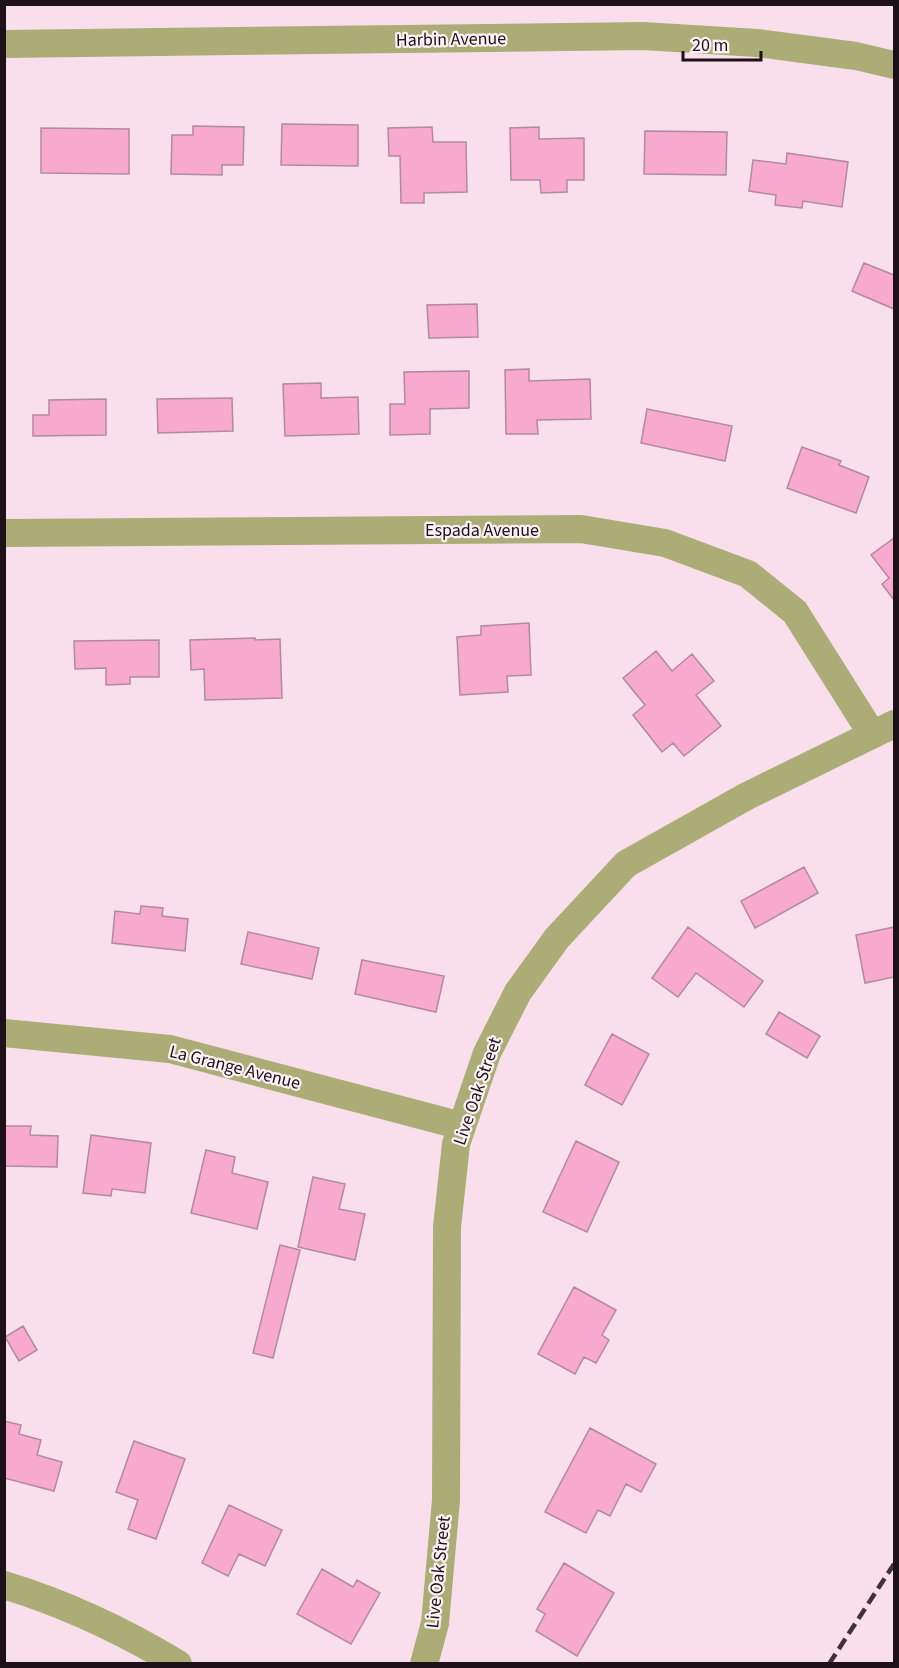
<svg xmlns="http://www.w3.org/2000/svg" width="899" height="1668" viewBox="0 0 899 1668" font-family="'Source Sans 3',sans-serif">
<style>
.building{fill:#f7a9cf;stroke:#b28a9d;stroke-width:1.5}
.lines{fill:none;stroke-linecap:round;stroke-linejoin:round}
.minor{stroke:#abac76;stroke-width:28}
.rail{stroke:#413139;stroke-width:4.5;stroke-dasharray:12 6;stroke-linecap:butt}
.labels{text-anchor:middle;stroke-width:4.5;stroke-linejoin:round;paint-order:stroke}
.street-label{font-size:18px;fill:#1e1017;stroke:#fbf2f6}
</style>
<rect width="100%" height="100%" fill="#f9dfeb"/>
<path class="building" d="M282,124L358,125V166L281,165Z
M193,126L244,127L243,165H222V175L171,174L172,135H193Z
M432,127L433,142H466L467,192L424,193V203H401L400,156H389L388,128Z
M539,127V139L584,138V180H567V192L541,193L540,180H511L510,128Z
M41,128L129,129V174L41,173Z
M645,131L727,132L726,175L644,174Z
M787,153L848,162L842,207L803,201L802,208L775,205L776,195L749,191L753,160L786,164Z
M864,263L894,275V309L852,291Z
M477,304L478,337L429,338L427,305Z
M529,369V381L590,379L591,419L537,420L538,434H506L505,370Z
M469,371V408L430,409V434L390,435V404H405L404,372Z
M321,383V398L358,397L359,434L285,436L283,384Z
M232,398L233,431L158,433L157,399Z
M106,399V435L33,436V415H49V400Z
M647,409L732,426L725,461L641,443Z
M802,447L841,461L839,465L869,477L856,513L787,488Z
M894,538V600L882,584L889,578L871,555Z
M529,623L531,675L507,676L508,692L460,695L457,637L481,635V626Z
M255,638V640L280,639L282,698L205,700L204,669L191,670L190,640Z
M159,640V677H130V684L106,685V668L75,669L74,641Z
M656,651L672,671L692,654L714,681L696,695L721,726L684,756L673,743L662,752L633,715L645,705L623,678Z
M804,867L818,893L755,928L741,901Z
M141,906L163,908L162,916L188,919L185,951L112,943L115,911L140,914Z
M688,927L763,981L744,1007L696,973L678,997L652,978Z
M894,927V977L865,983L856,935Z
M248,932L319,948L312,979L241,964Z
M362,960L444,976L436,1012L355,994Z
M779,1012L820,1036L807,1058L766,1034Z
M612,1034L649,1054L622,1105L585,1085Z
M4,1126H31L30,1135L58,1136L57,1167L4,1166Z
M91,1135L151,1143L145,1193L112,1189L111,1196L83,1193Z
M576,1141L619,1162L587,1232L543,1212Z
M206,1150L235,1157L232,1173L268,1182L257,1229L191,1213Z
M313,1177L345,1184L339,1209L365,1214L355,1260L298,1247Z
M280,1245L300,1250L273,1358L253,1353Z
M574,1287L616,1310L602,1335L609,1340L596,1363L584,1357L575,1374L538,1354Z
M23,1326L37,1350L19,1361L5,1337Z
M4,1421L21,1425L19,1434L41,1440L37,1455L62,1462L54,1491L4,1478Z
M590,1428L656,1464L641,1492L626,1484L610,1516L598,1510L586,1533L545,1512Z
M134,1441L185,1459L156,1539L128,1529L138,1500L116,1492Z
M229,1505L282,1530L265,1566L239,1554L228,1576L202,1563Z
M564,1563L614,1593L577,1656L536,1631L545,1614L537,1609Z
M322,1569L353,1587L357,1580L380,1593L351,1644L297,1614Z"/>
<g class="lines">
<path class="minor" d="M4,44L643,36L757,43L856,56L894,65
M4,533L581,529L665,543L748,574L795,612L872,734
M4,1033L170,1049L462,1126
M4,1585C63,1603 125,1632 178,1664
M424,1664L435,1623L446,1500L447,1227L456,1144L487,1053L518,992L557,938L626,864L747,796L894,724"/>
<path class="rail" d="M829,1664L894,1564"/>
</g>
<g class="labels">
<g class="street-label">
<text transform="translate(451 39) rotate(-1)" y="6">Harbin Avenue</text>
<text x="482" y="536">Espada Avenue</text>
<text transform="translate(235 1067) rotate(14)" y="6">La Grange Avenue</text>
<text transform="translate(477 1091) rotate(-71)" y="6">Live Oak Street</text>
<text transform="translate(438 1572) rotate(-84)" y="6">Live Oak Street</text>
</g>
</g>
<rect width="899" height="1668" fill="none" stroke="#1e1017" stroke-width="12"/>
<path d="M683 51v9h78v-9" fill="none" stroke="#1e1017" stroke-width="3"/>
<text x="692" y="51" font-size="18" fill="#1e1017" stroke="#fbf2f6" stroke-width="4.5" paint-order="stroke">20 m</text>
</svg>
